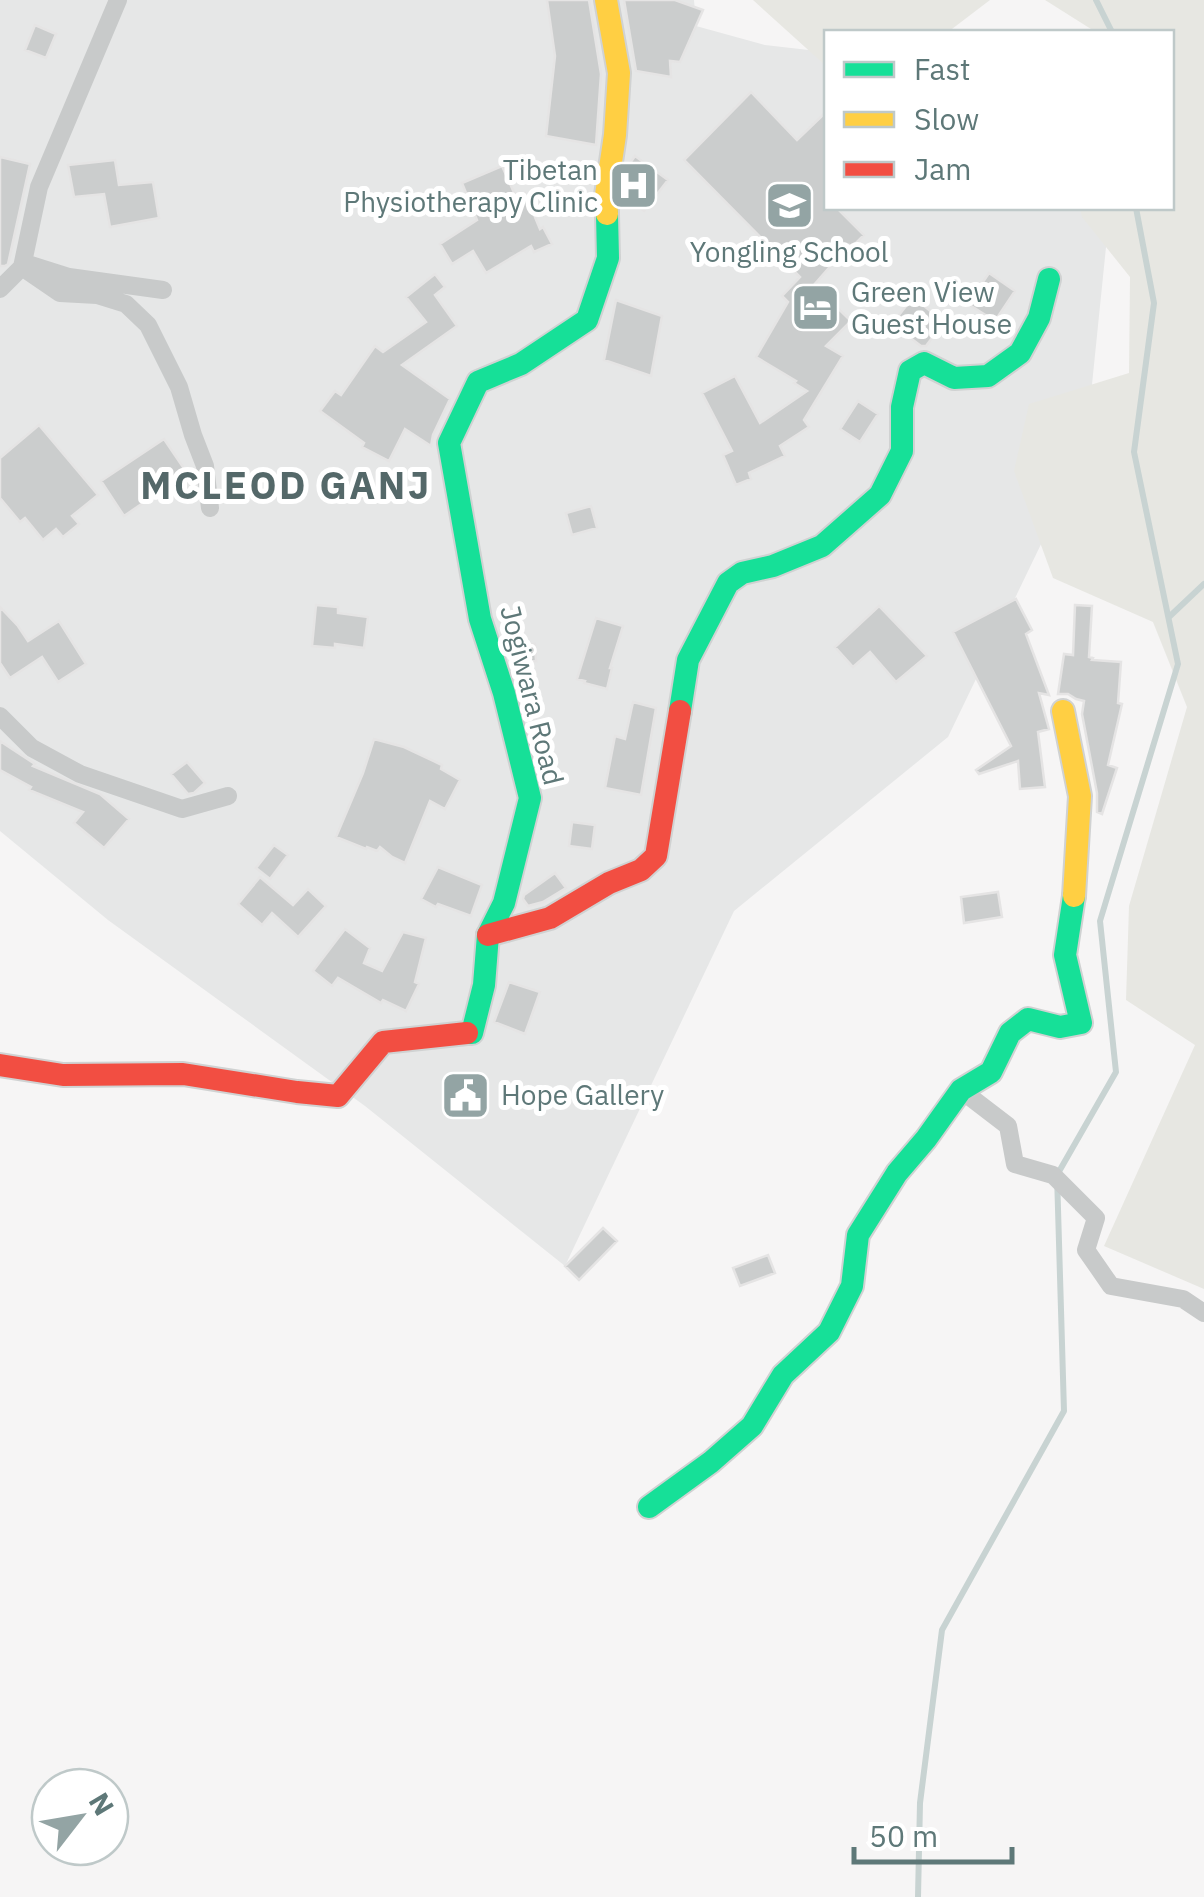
<svg xmlns="http://www.w3.org/2000/svg" width="1204" height="1897" viewBox="0 0 1204 1897" font-family="'IBM Plex Sans',sans-serif">
<style>
.built{fill:#e6e7e7}
.green{fill:#e7e7e2}
.lines{fill:none;stroke-linecap:round;stroke-linejoin:round}
.stream{stroke:#c8d3d2;stroke-width:6}
.building{fill:#cbcdcd;stroke:#e5e4e4;stroke-width:2.5}
.fast-casing{stroke:#d0d2d2;stroke-width:26}
.slow-casing{stroke:#d0d2d2;stroke-width:26}
.jam-casing{stroke:#d0d2d2;stroke-width:26}
.street{stroke:#c8caca;stroke-width:18}
.fast{stroke:#16e098;stroke-width:22}
.slow{stroke:#ffcf43;stroke-width:22}
.jam{stroke:#f24e42;stroke-width:22}
.labels{text-anchor:middle;stroke-width:10;stroke-linejoin:round;paint-order:stroke}
.poi-label{font-size:28px;fill:#5e7878;stroke:#fff;text-anchor:start}
.street-label{font-size:28px;fill:#5e7878;stroke:#fff}
.district-label{font-size:38px;font-weight:bold;letter-spacing:2.5px;fill:#546869;stroke:#fff}
</style>
<rect width="100%" height="100%" fill="#f6f5f5"/>
<path class="built" d="M0,0H694L696,26L765,45L826,52V208H1110L1085,453L948,737L734,911L565,1266L365,1106L108,920L0,831Z"/>
<path class="green" d="M753,0H990L948,32H826V66Z
M1045,0H1204V1289L1104,1246L1195,1045L1126,1000L1129,906L1187,707L1153,622L1053,578L1014,471L1029,404L1129,373L1130,277L1082,217L1080,208H1172V32H1092L1091,29Z"/>
<g class="lines">
<path class="stream" d="M1096,0L1112,32
M1169,617L1204,584
M918,1897L920,1803L942,1630L1064,1411L1057,1175L1116,1072L1100,921L1178,664L1134,452L1154,303L1136,208"/>
</g>
<path class="building" d="M547,0H589L601,74L596,145L546,136L555,56Z
M624,0H675L703,10L680,62L670,61L671,77L636,71Z
M35,25L56,34L46,58L25,50Z
M751,92L797,140L826,112V208H837L864,235L852,247L849,245L814,285L851,321L826,346L843,356L804,420L809,427L780,446L785,456L749,473L751,479L736,485L723,455L732,451L702,393L735,376L760,423L807,391L794,383L796,381L756,357L788,302L782,296L800,277L684,160Z
M635,156L668,180L644,211L624,195L628,166Z
M0,157L30,164L8,264L5,266H0Z
M115,160L119,185L153,182L159,218L110,227L104,194L74,197L68,165Z
M502,166L516,197L525,193L540,229L543,227L552,244L534,252L531,246L486,273L473,251L452,264L440,244L477,220L462,183Z
M989,273L1015,291L995,321L968,304Z
M435,274L445,287L435,295L457,326L402,365L450,399L433,435L431,446L405,429L389,461L362,447L364,443L320,411L335,391L341,395L375,346L383,352L426,322L406,297Z
M913,297L944,322L926,346H921L892,324Z
M616,300L662,316L651,376L604,360Z
M858,401L878,414L860,442L840,429Z
M39,425L98,495L72,516L79,524L63,537L56,529L43,540L25,518L20,522L0,498V458Z
M164,439L187,473L124,516L101,481Z
M591,506L597,528L572,535L566,513Z
M1016,599L1032,630L1026,634L1049,695L1039,693L1049,729L1038,732L1045,787L1020,789L1018,761L979,774L976,770L1011,746L953,632Z
M316,605L338,607V613L368,617L364,648L335,644V648L312,646Z
M1075,605L1092,606L1089,657L1093,658L1092,660L1121,662L1118,703L1122,704L1108,765L1117,768L1102,814L1097,812V793L1082,714L1084,701L1076,699L1068,694H1058L1064,654L1073,655Z
M879,606L927,656L896,682L870,652L853,667L835,647Z
M0,607L18,626L28,641L59,621L86,664L58,682L42,657L10,678L0,663Z
M596,618L623,626L610,668H612L607,689L584,683L585,681L577,679Z
M535,644L536,661L512,662L507,645Z
M633,702L656,708L641,795L605,788L615,736L625,739Z
M374,739L404,747L442,765L441,769L460,780L445,809L430,801L405,863L392,857L380,847L377,851L367,847L366,849L336,837L363,773Z
M0,741L35,764L33,766L100,794L129,819L104,848L74,823L83,812L29,790L31,787L0,770Z
M187,762L205,783L194,793L188,794L171,774Z
M572,822L595,825L592,849L569,846Z
M274,845L288,855L270,879L256,868Z
M438,867L482,885L471,916L438,904L436,907L421,899Z
M555,873L566,888L543,902L528,906L523,899L524,895Z
M260,877L293,905L308,889L326,906L298,937L272,913L262,925L238,904Z
M998,892L1002,917L964,923L961,897Z
M345,929L370,948L364,963L382,971L403,932L426,938L415,982L419,984L406,1011L383,1000L381,1003L338,978L332,986L313,971Z
M509,982L540,992L525,1034L494,1022Z
M603,1228L617,1241L579,1280L565,1266Z
M768,1255L775,1273L740,1286L733,1268Z"/>
<g class="lines">
<defs>
<path id="fast" d="M680,711L688,660L728,583L742,573L773,566L822,546L880,495L902,451V407L910,371L924,363L954,378L988,376L1020,353L1039,318L1049,279
M467,1033H472L484,985L488,935L504,903L530,798L504,693L480,619L449,443L478,382L521,364L587,320L608,258L607,214
M649,1507L711,1462L752,1426L783,1375L829,1332L852,1286L858,1235L897,1173L926,1139L961,1090L991,1072L1010,1033L1028,1019L1060,1027L1081,1023L1065,955L1074,896"/>
<path id="slow" d="M606,0L619,73L615,135L606,195L607,214
M1063,711L1080,796L1074,896"/>
<path id="jam" d="M488,935L550,918L609,883L641,870L656,856L680,711
M0,1065L63,1075L183,1074L297,1092L338,1096L383,1042L467,1033"/>
</defs>
<use href="#fast" class="fast-casing"/>
<use href="#slow" class="slow-casing"/>
<use href="#jam" class="jam-casing"/>
<path class="street" d="M28,264L69,277L163,290
M22,267L60,293L97,295L126,304L148,325L179,387L193,435L205,466L210,508
M0,289L22,267L39,187L118,0
M0,716L32,748L80,774L182,809L228,796
M961,1090L1008,1126L1015,1164L1053,1175L1096,1218L1086,1250L1111,1286L1183,1299L1204,1313"/>
<use href="#fast" class="fast"/>
<use href="#slow" class="slow"/>
<use href="#jam" class="jam"/>
</g>
<defs>
<symbol id="hospital-square" viewBox="-11 -11 22 22"><rect x="-9" y="-9" width="18" height="18" rx="4" fill="#93a4a4" stroke="#fff"/><path d="M-5-5h3v3.5h4V-5h3V5h-3V1.5h-4V5h-3Z" fill="#fff"/></symbol>
<symbol id="school-square" viewBox="-11 -11 22 22"><rect x="-9" y="-9" width="18" height="18" rx="4" fill="#93a4a4" stroke="#fff"/><path d="M0-5L7-2L0 1L-7-2ZM-4 1L0 2.5L4 1V4Q0 6-4 4Z" fill="#fff"/></symbol>
<symbol id="hotel-square" viewBox="-11 -11 22 22"><rect x="-9" y="-9" width="18" height="18" rx="4" fill="#93a4a4" stroke="#fff"/><path d="M-6-4.5h1.5V1H6V5H4.5V3h-9V5H-6ZM-4 0a1.8 1.8 0 1 1 3.6 0ZM.5 0V-2.5h3Q6-2.5 6 0Z" fill="#fff"/></symbol>
<symbol id="civic-square" viewBox="-11 -11 22 22"><rect x="-9" y="-9" width="18" height="18" rx="4" fill="#93a4a4" stroke="#fff"/><path d="M-.6-6.5H3V-4.5H.6V-3L4-1V1h2V6H-6V1h2V-1L-.6-3ZM-1.2 2.5V6h2.4V2.5Z" fill="#fff"/></symbol>
</defs>
<g fill-rule="evenodd">
<use href="#hospital-square" x="606" y="158" width="55" height="55"/>
<use href="#school-square" x="762" y="178" width="55" height="55"/>
<use href="#hotel-square" x="788" y="280" width="55" height="55"/>
<use href="#civic-square" x="438" y="1068" width="55" height="55"/>
</g>
<g class="labels">
<g class="poi-label">
<text x="598" y="180" text-anchor="end">Tibetan<tspan x="598" dy="32">Physiotherapy Clinic</tspan></text>
<text x="789" y="262" text-anchor="middle">Yongling School</text>
<text x="851" y="302">Green View<tspan x="851" dy="32">Guest House</tspan></text>
<text x="501" y="1105">Hope Gallery</text>
</g>
<g class="street-label">
<text transform="translate(532 695) rotate(76)" y="10">Jogiwara Road</text>
</g>
<g class="district-label">
<text x="286" y="499">MCLEOD GANJ</text>
</g>
</g>
<rect x="824" y="30" width="350" height="180" fill="#ffffff" stroke="#bfc9c9" stroke-width="2.5"/>
<rect x="844" y="62" width="50" height="15" fill="#16e098" stroke="#bfc9c9" stroke-width="2.5"/>
<text x="914" y="80" font-size="30" fill="#5e7878">Fast</text>
<rect x="844" y="112" width="50" height="15" fill="#ffcf43" stroke="#bfc9c9" stroke-width="2.5"/>
<text x="914" y="130" font-size="30" fill="#5e7878">Slow</text>
<rect x="844" y="162" width="50" height="15" fill="#f24e42" stroke="#bfc9c9" stroke-width="2.5"/>
<text x="914" y="180" font-size="30" fill="#5e7878">Jam</text>
<g transform="translate(80 1817) rotate(59)"><circle r="48" fill="#ffffff" stroke="#bfc9c9" stroke-width="2.5"/>
<path d="M0-8L18 38L0 25L-18 38Z" fill="#93a4a4"/>
<text y="-15" font-size="28" font-weight="bold" text-anchor="middle" fill="#5e7878">N</text>
</g>
<path d="M854 1847v15h158v-15" fill="none" stroke="#5e7878" stroke-width="5"/>
<text x="869" y="1847" font-size="30" fill="#5e7878" stroke="#ffffff" stroke-width="8" paint-order="stroke">50 m</text>
</svg>
